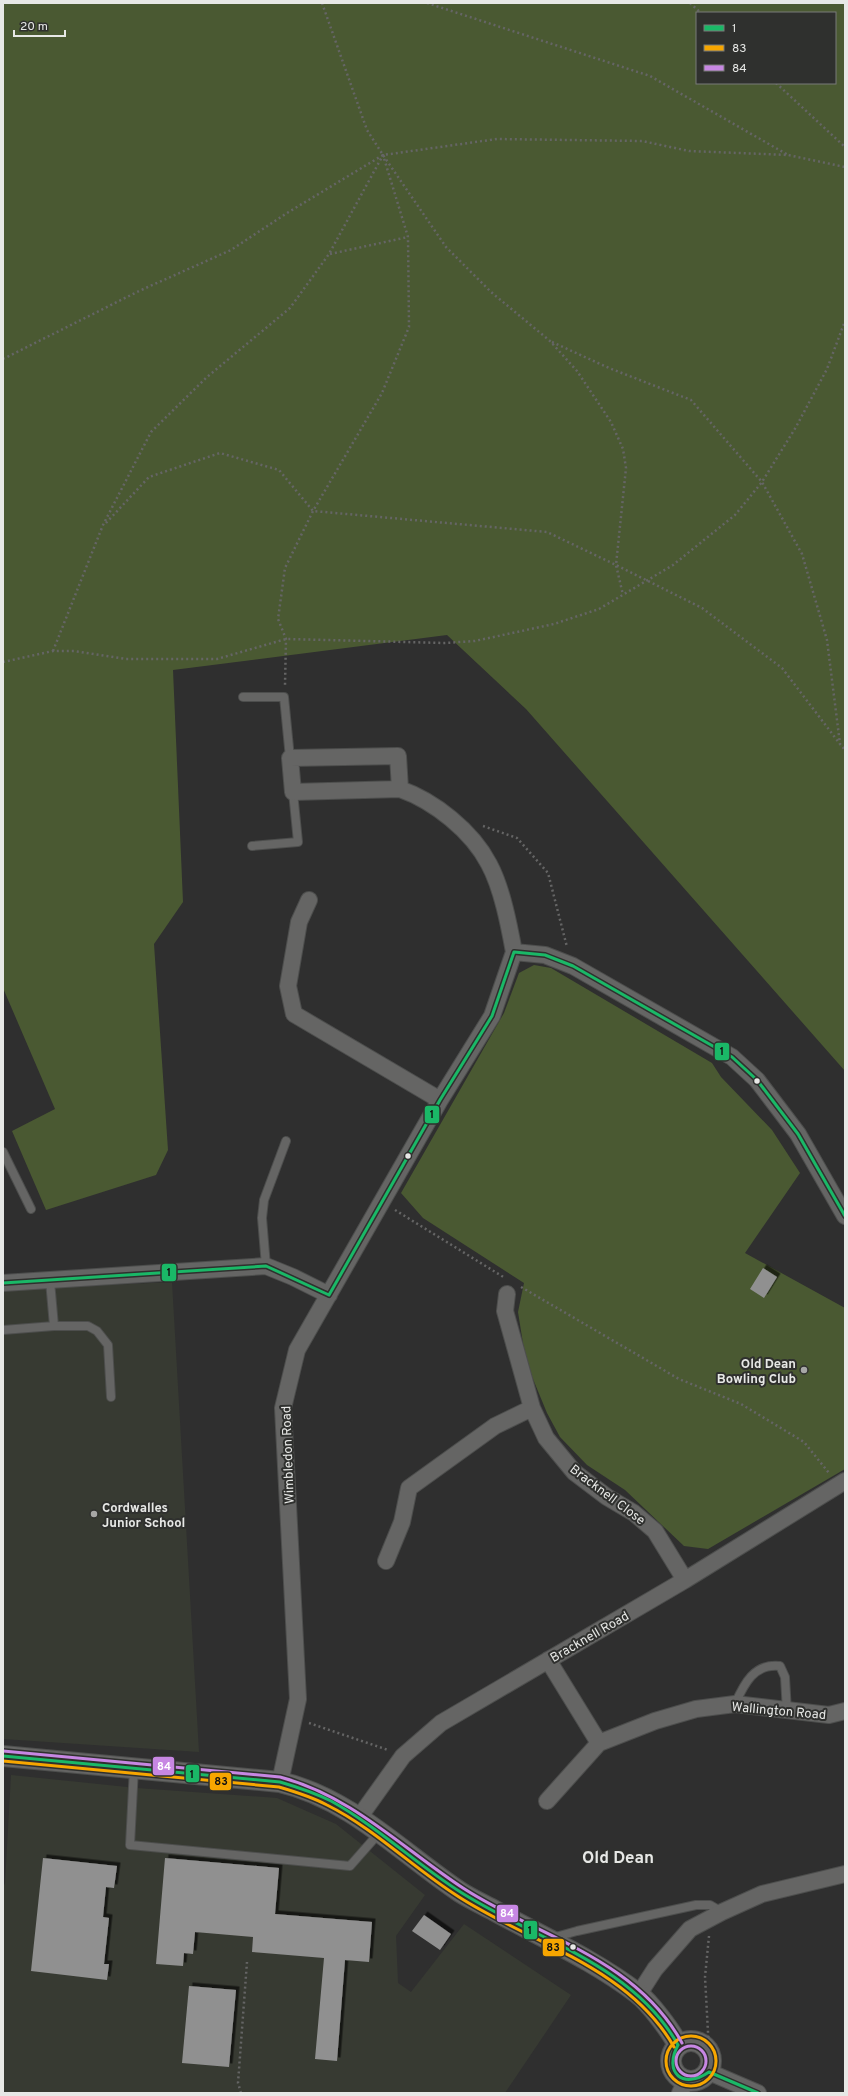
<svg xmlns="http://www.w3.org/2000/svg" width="848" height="2096" viewBox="0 0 848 2096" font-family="Overpass,sans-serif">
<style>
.built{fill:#373a32}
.green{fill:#4a5932;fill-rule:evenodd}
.building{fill:#909090;filter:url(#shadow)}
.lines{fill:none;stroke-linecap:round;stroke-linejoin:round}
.service-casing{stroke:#4d4e4d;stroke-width:10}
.minor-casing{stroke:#4d4e4d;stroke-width:18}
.tertiary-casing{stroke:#4d4e4d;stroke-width:22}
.path{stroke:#656565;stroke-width:2.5;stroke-dasharray:2 3;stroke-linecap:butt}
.service{stroke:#656564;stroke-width:8}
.minor{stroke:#656564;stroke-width:16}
.tertiary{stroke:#656564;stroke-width:20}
.bus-1-casing{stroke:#2f302e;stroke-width:6}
.bus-2-casing{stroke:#2f302e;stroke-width:6}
.bus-3-casing{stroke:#2f302e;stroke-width:6}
.bus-1{stroke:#1ab867;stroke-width:3}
.bus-2{stroke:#f7a600;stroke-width:3}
.bus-3{stroke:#c787e3;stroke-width:3}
.bus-dot{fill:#e7e8e6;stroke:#2f302e;stroke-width:1.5}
.poi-dot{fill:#a7a7a6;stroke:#2f302e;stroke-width:1.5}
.labels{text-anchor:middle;stroke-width:4;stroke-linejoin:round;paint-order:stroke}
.poi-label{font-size:13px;font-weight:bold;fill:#e7e8e6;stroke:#2f302e;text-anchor:end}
.street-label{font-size:13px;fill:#e7e8e6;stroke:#2f302e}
.district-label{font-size:17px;font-weight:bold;fill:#e7e8e6;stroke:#2f302e}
.line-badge{stroke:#2f302e;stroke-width:1.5}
.badge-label{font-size:11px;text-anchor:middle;font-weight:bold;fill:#fff}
.pale-badge-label{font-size:11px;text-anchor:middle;font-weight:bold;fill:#111}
</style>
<defs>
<filter id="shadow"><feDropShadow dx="3.5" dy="-3.5" stdDeviation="0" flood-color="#0009"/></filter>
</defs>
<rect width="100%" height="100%" fill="#2f2f2f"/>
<path class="built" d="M172,1282L199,1752L3,1739V1290Z
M11,1775L137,1788L277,1798L336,1824L425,1895L396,1936L398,1983L411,1992L464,1924L571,1995L505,2093H3V1887L5,1883Z"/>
<path class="green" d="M3,3H845V1071L526,709L447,635L173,670L183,902L154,944L168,1150L156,1175L46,1210L12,1131L55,1109L3,988ZM697,13H835V83H697Z
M534,965L551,968L712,1063L721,1077L772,1130L800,1173L745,1253L845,1308V1469L708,1549L684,1546L625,1490L587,1465L560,1437L547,1413L526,1362L518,1312L524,1283L423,1218L401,1193L504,1013L519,973Z"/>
<path class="building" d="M763,1268L777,1277L764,1298L750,1289Z
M43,1858L117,1866L114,1888L106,1887L103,1917L109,1918L104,1964H109L107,1980L31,1971Z
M165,1858L279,1868L275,1914L372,1922L369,1962L345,1960L337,2061L315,2059L324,1958L252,1952L253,1937L195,1932L193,1954L184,1953L183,1966L156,1964Z
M424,1915L451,1934L440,1950L412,1931Z
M189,1986L236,1990L229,2067L182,2063Z"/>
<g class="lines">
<defs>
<path id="service" d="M243,697H284L290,758
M252,846L298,842L293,792
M3,1152L31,1209
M266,1266L262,1218L264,1200L286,1141
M50,1281L54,1326
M3,1330L54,1326H88L97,1331L108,1345L111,1397
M735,1704C744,1684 754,1663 780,1666L785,1677L787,1712
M134,1768L130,1845L350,1866L379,1833
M552,1938L577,1931L696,1905H710L722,1912"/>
<path id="minor" d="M400,789L398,756L290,758L293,792L400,789C434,801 472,831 489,864C502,888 509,925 514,952
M309,900L299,922L288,986L294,1014L440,1100
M3,1283L266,1266L293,1277L329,1295
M507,1294L505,1311L532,1408L546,1438L574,1472L607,1497L634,1513L655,1531L685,1580
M386,1561L402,1522L409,1488L495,1426L532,1408
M548,1660L599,1743
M280,1782L298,1699L283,1408L297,1350L440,1100L492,1016L514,952L545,955L573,966L732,1057L757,1080L798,1134L845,1216
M547,1801L599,1743L655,1721L696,1709L735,1704L829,1715L845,1711
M358,1819L403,1756L441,1723L685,1580L845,1481
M639,1994L655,1969L690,1929L722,1912L762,1894L845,1874
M709,2072L758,2093
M680,2093L686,2081"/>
<path id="tertiary" d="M3,1756L280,1782C350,1798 403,1854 460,1892C471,1899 484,1905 495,1911C542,1937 594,1960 637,1993C650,2003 671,2031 678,2045
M671 2061a20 20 0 1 1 40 0a20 20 0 1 1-40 0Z"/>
</defs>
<use href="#service" class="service-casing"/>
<use href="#minor" class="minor-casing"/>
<use href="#tertiary" class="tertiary-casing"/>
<path class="path" d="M322,3L367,130L383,155L446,247L491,292L550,341L577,371L611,422L623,449L626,468L616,565L623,595
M427,3L650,76L788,155
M690,3L701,13
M776,83L845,147
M330,254L408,237
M552,342L609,368L691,400L762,482L802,554L827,640L840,744L845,750
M3,359L139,291L231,250L287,213L383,155L497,139L642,141L689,151L788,155L845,167
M106,523L149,477L220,453L279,470L313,511L547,532L616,565L702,608L782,668L840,744
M53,651L103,525L151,432L207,377L290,308L329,254L383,155L408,237L409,327L382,393L313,511L285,568L278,619L286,639L285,685
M3,662L53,651H74L126,659H217L286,639L445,643L475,641L554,624L599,609L673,565L735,515L762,482L796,427L827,369L845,321
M483,826L517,838L548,873L567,947
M395,1210L505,1278
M521,1287L679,1379L741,1404L804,1442L829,1473
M309,1723L388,1750
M709,1936L705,1977L709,2051
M241,2093L238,2083L247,1962"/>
<use href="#service" class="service"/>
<use href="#minor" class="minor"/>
<use href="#tertiary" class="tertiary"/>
<defs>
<path id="bus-1" d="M3,1283L266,1266L329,1295
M329,1295L440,1100L492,1016L514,952L545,955L573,966L732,1057L757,1080L798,1134L845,1216
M3,1756L280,1782C297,1787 315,1793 331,1801C378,1827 416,1864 462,1893C536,1940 633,1964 678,2045
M678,2045C663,2073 683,2090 709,2072
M709,2072L758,2093"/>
<path id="bus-2" d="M3,1761L279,1787C296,1792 312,1797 327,1805C375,1829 413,1868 459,1897C532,1944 629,1967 674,2047
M666 2061a25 25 0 1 1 50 0a25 25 0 1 1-50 0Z"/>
<path id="bus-3" d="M3,1751L280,1777C352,1796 402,1848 463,1888C538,1937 636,1958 682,2043
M676 2061a15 15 0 1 1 30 0a15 15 0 1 1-30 0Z"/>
</defs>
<use href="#bus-1" class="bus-1-casing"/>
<use href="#bus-2" class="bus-2-casing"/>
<use href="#bus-3" class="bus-3-casing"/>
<use href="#bus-1" class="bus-1"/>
<use href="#bus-2" class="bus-2"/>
<use href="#bus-3" class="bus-3"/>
</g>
<g class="bus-dot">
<circle cx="757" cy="1081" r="3.5"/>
<circle cx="408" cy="1156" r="3.5"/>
<circle cx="573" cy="1947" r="3.5"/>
</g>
<g class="poi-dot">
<circle cx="804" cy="1370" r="4"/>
<circle cx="94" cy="1514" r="4"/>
</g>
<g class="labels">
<g class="poi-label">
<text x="796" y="1368">Old Dean<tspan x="796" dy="15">Bowling Club</tspan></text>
<text x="102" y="1512" text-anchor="start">Cordwalles<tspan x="102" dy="15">Junior School</tspan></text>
</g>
<g class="street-label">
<text transform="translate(287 1455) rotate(-92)" y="5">Wimbledon Road</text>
<text transform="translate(608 1494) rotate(37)" y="5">Bracknell Close</text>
<text transform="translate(589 1636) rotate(-30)" y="5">Bracknell Road</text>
<text transform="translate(779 1710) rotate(5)" y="5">Wallington Road</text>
</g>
<g class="district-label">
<text x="618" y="1863">Old Dean</text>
</g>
</g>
<g class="line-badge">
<rect x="714" y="1042" width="16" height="19" rx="4" fill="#1ab867"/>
<rect x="424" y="1105" width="16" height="19" rx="4" fill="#1ab867"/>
<rect x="161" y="1263" width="16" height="19" rx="4" fill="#1ab867"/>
<rect x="152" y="1756" width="23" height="20" rx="4" fill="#c787e3"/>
<rect x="185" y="1764" width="15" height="19" rx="4" fill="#1ab867"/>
<rect x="209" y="1772" width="23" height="19" rx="4" fill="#f7a600"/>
<rect x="496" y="1904" width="23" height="19" rx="4" fill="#c787e3"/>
<rect x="523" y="1920" width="15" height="20" rx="4" fill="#1ab867"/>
<rect x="542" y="1938" width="23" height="19" rx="4" fill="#f7a600"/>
</g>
<g class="badge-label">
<text x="164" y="1770">84</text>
<text x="507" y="1917">84</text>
</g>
<g class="pale-badge-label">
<text x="722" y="1055">1</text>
<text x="432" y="1118">1</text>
<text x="169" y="1276">1</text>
<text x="192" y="1778">1</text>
<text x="221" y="1785">83</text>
<text x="530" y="1934">1</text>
<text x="553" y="1951">83</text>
</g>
<rect width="848" height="2096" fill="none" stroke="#e7e8e6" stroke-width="8"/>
<rect x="696" y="12" width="140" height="72" fill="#2f302e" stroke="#797a78"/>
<rect x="704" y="25" width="20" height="6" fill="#1ab867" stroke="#797a78"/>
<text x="732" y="32" font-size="12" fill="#e7e8e6">1</text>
<rect x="704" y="45" width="20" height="6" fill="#f7a600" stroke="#797a78"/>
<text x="732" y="52" font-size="12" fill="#e7e8e6">83</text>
<rect x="704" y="65" width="20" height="6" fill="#c787e3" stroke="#797a78"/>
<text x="732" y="72" font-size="12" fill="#e7e8e6">84</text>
<path d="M14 30v6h51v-6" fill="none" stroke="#e7e8e6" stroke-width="2"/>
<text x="20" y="30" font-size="12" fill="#e7e8e6" stroke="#2f302e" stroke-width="3" paint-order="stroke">20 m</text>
</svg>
